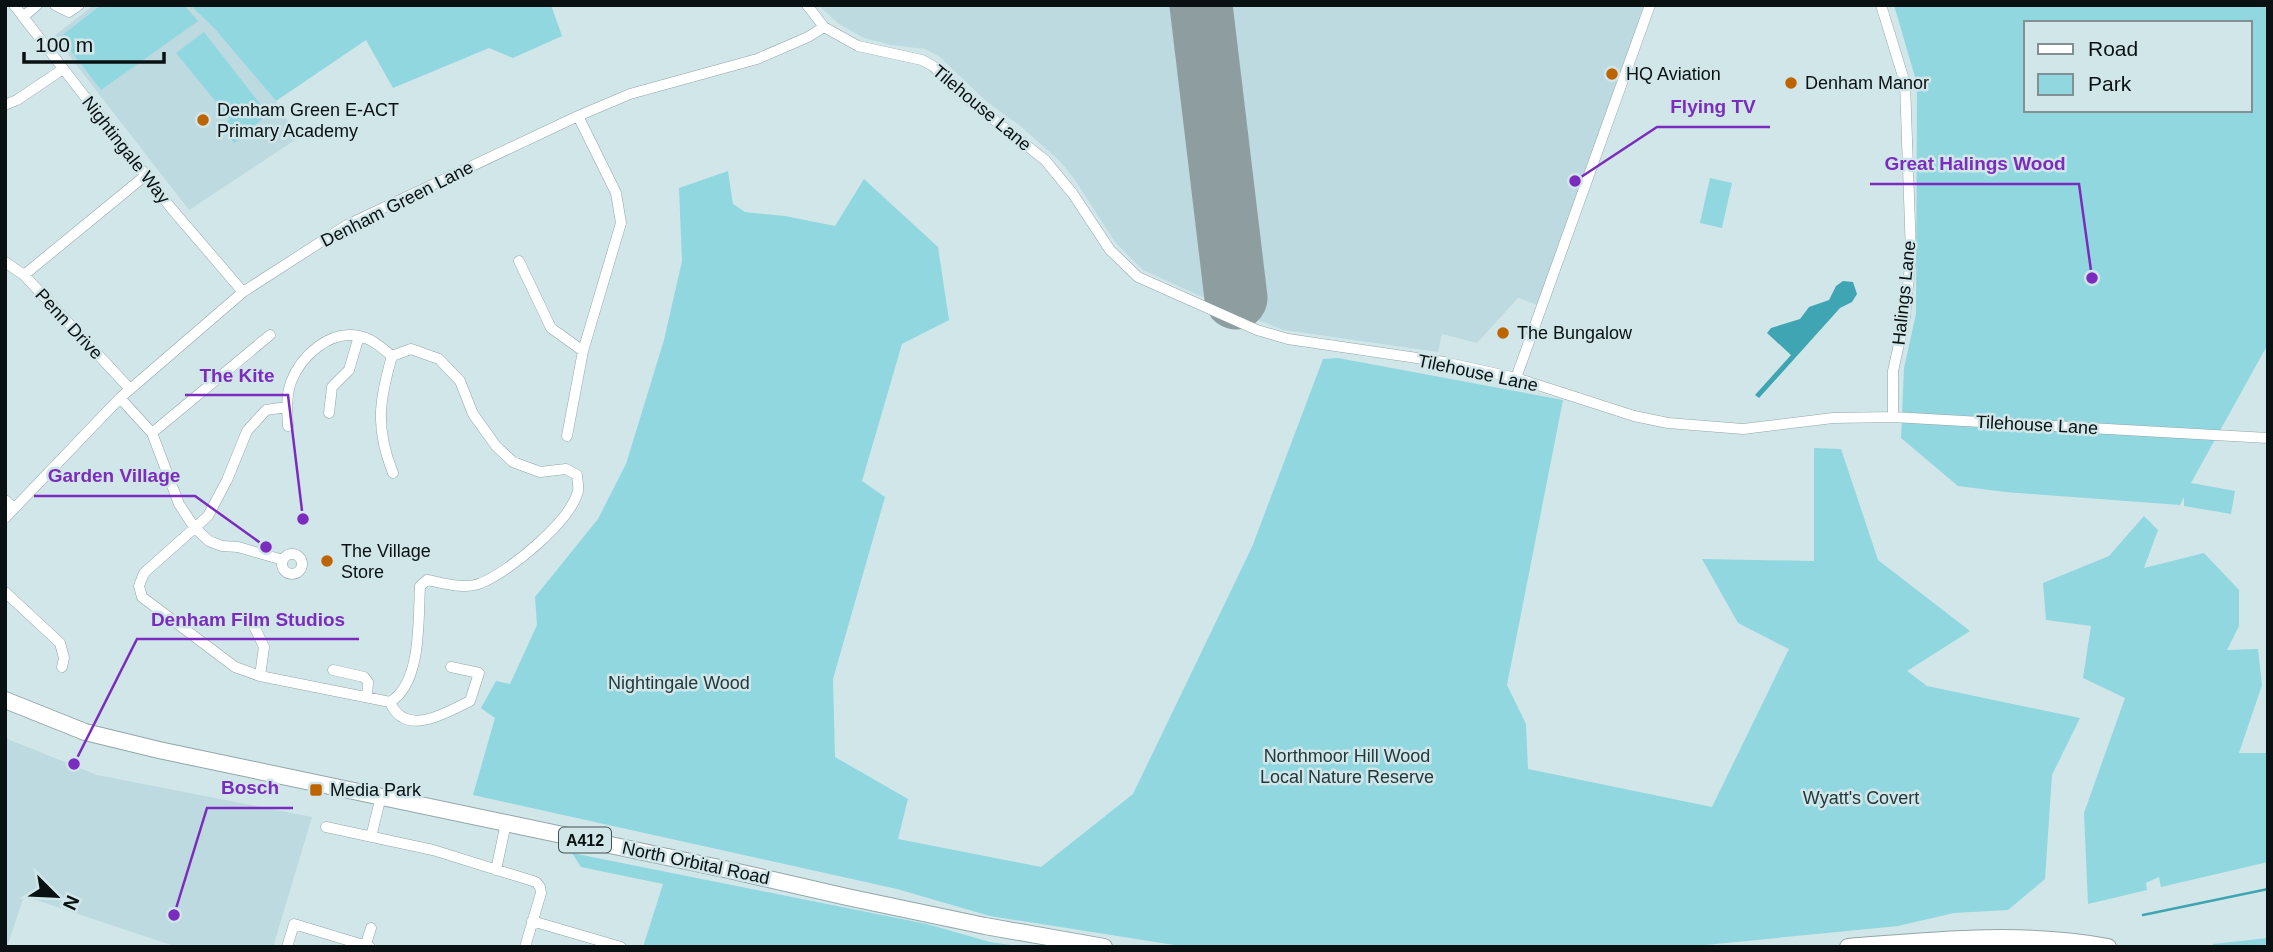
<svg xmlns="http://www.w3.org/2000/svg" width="2273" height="952" viewBox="0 0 2273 952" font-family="Arial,sans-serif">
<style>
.built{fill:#bcdadf}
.green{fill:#91d7e0;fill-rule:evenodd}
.water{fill:#3fa5b2}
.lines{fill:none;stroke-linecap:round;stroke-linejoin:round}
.stream{stroke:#3fa5b2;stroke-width:2.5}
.runway{stroke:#8e9ea0;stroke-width:63}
.street-casing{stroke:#92a6a9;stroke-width:11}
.primary-casing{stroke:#92a6a9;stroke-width:18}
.street{stroke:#fff;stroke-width:10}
.primary{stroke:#fff;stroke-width:16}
.poi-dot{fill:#bd6401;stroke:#d1e6e9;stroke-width:2.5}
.labels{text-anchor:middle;stroke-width:5;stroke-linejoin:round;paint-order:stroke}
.shield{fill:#d1e6e9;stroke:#455152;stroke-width:2}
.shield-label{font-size:16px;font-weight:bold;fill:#091112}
.poi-label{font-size:18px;fill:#091112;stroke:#d1e6e9;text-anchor:start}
.street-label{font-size:18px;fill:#091112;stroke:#d1e6e9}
.park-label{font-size:18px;fill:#22393c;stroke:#d1e6e9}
.leader{fill:none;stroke:#7b2cbf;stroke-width:2.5}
.callout-dot{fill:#7b2cbf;stroke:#d1e6e9;stroke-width:2.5}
.callout-label{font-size:19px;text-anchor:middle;font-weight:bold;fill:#7b2cbf;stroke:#d1e6e9;stroke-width:5;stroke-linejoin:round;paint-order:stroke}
</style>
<rect width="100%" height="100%" fill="#d1e6e9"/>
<path class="built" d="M94,5H190L214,28L276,101L298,138L189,210L54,36Z
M818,5H1647L1538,305L1518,298L1477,343L1442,334L1438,352L1284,330L1231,310L1143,270L1115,242L1075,180L1060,161L1019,125L986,101L940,57L925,49L891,45L864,38L839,24Z
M5,738L97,775L312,817L273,947H177L24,896L7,947H5Z"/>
<path class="green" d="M101,5H184L198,21L101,90L60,37Z
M190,5H551L562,36L513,58L489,48L393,88L366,40L276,101L214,28Z
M1894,5H2268V344L2191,483L2235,491L2231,514L2184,506V497L2180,505L2005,492L1958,486L1901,438L1904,368L1916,314L1917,84ZM2026,23H2250V110H2026Z
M204,32L268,114L234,143L221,128L230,119L176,53Z
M728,171L733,204L745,212L785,216L835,226L864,179L938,247L949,320L902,344L862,481L885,497L833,679L835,757L908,799L898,839L1041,867L1133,794L1252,547L1323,359L1338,358L1563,400L1507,685L1526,724L1528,769L1712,807L1789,649L1738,623L1702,559L1814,561V448L1841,449L1878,560L1970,631L1907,671L1927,686L2080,718L2052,775L2045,879L2008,910L1954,913L1898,926L1685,947H1187L990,916L897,889L473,795L495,718L481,708L496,681L510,684L537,625L535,597L598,519L626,464L664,340L682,261L679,188Z
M1710,178L1732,183L1722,228L1700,223Z
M2144,516L2158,530L2144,568L2204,553L2239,590V626L2227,650L2258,649L2262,685L2239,753H2268V862L2161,887L2159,877L2146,883L2147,890L2088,904L2084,813L2125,698L2083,678L2091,626L2046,620L2043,583L2109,556Z
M572,853L927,924L990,942L1025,947H643L663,884L581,867Z
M2268,938V947H2212L2213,944Z"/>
<path class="water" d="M1843,281L1853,282L1857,294L1852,302L1840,308L1759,398L1755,395L1791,355L1767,333L1771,328L1800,319L1809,307L1829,300L1836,286Z"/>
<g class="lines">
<path class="stream" d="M2143,915L2268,889"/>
<path class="runway" d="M1201,5L1236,298"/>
<defs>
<path id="street" d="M14,5L171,208L243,292
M55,5L69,12L79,5
M807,5L824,27L858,46L922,60L933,66L965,97L1045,160L1073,194L1110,250L1138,277L1257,330L1288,339L1444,362L1516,378L1634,416L1668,423L1743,429L1833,418L1893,417L2268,438
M1881,5L1905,83L1911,254L1905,317L1893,371V417
M23,17L37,5
M5,105L17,100L63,69
M519,261L551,328L583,351
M5,262L24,275L130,389
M24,275L146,175
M392,356C379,401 375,428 393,473
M1516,378L1650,5
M120,398L152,433L179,504L194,527L209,541L222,546L238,547L283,560
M287,407L266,410L247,431L227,480L208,516L144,573L139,586L142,597L235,667L260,676L390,702C422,683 418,620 420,586L427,580C444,583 465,590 481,583C509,572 571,521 578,491C579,486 577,479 577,475L566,469L540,472L513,462L496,446L473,414L460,381L439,359L411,349L392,356
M329,413L332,387L349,370L359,336
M288,426C287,411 286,396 291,382C301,356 329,330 359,336C371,338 382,348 392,356
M152,433L270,335
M567,436L583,351L621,223L616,193L578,116
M5,500L14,508
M5,518L120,398L243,292L347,225L578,116L630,94L757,59L808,37L824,27
M282 564a10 10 0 1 1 20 0a10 10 0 1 1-20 0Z
M5,592L60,643L64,658L62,667
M254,626L264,647L260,676
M333,670L364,677L368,682L367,697
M390,702C405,738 446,713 470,701L479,673L451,667
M326,827L433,850L536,882L540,887L541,893L525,947
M371,837L381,796
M496,870L506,823
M532,921L621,947
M287,947L294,924L370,947
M365,947L371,928"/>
<path id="primary" d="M5,700L85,732L159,750L729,870L847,897L985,926L1104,947
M1848,947C1934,940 2023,931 2108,947"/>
</defs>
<use href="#street" class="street-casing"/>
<use href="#primary" class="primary-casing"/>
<use href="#street" class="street"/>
<use href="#primary" class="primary"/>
</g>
<g class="poi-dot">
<circle cx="1612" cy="74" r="7"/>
<circle cx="1791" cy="83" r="7"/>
<circle cx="203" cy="120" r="7"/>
<circle cx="1503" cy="333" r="7"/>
<circle cx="327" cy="561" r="7"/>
<rect x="309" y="783" width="14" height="14" rx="3.5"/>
</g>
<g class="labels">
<rect class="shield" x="559" y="827.5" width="52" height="25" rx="5"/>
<g class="shield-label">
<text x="585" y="846">A412</text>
</g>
<g class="poi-label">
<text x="1626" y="80">HQ Aviation</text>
<text x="1805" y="89">Denham Manor</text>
<text x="217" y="116">Denham Green E-ACT<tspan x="217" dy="21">Primary Academy</tspan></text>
<text x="1517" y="339">The Bungalow</text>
<text x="341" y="557">The Village<tspan x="341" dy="21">Store</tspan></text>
<text x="330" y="796">Media Park</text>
</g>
<g class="street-label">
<text transform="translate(982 108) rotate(40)" y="6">Tilehouse Lane</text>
<text transform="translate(126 150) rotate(52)" y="6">Nightingale Way</text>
<text transform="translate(397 204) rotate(-27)" y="6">Denham Green Lane</text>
<text transform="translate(1904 293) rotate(-84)" y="6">Halings Lane</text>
<text transform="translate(69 324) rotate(47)" y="6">Penn Drive</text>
<text transform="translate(1478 373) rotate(12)" y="6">Tilehouse Lane</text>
<text transform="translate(2037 425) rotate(3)" y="6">Tilehouse Lane</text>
<text transform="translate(696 863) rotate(12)" y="6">North Orbital Road</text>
</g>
<g class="park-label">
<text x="679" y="689">Nightingale Wood</text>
<text x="1347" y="762">Northmoor Hill Wood<tspan x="1347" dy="21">Local Nature Reserve</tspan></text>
<text x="1861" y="804">Wyatt's Covert</text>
</g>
</g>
<path class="leader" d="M1575 181L1657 127H1770M2092 278L2079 184H1870M303 519L288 395H185M266 547L195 496H34M74 764L137 639H359M174 915L207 808H293"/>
<g class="callout-dot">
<circle cx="1575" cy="181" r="7"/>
<circle cx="2092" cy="278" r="7"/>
<circle cx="303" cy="519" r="7"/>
<circle cx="266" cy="547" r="7"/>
<circle cx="74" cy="764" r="7"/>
<circle cx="174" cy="915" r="7"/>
</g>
<g class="callout-label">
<text x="1713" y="113">Flying TV</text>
<text x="1975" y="170">Great Halings Wood</text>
<text x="237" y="382">The Kite</text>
<text x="114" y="482">Garden Village</text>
<text x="248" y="626">Denham Film Studios</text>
<text x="250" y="794">Bosch</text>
</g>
<rect width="2273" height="952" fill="none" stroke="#091112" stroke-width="14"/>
<rect x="2024" y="21" width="228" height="91" fill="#d1e6e9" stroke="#819193" stroke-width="2"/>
<rect x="2038" y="44" width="35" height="10" fill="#ffffff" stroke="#819193" stroke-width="2"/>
<text x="2088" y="56" font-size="21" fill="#091112">Road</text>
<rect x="2038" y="74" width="35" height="21" fill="#91d7e0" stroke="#819193" stroke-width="2"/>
<text x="2088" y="91" font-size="21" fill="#091112">Park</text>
<g transform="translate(56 896) rotate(114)" stroke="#d1e6e9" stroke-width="5" paint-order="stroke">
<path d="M0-5L12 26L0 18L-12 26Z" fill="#091112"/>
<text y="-10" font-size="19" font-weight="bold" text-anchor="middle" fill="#091112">N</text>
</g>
<path d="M24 52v10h140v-10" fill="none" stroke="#091112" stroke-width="3.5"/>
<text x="35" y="52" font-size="21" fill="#091112" stroke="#d1e6e9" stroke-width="5" paint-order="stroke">100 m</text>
</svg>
